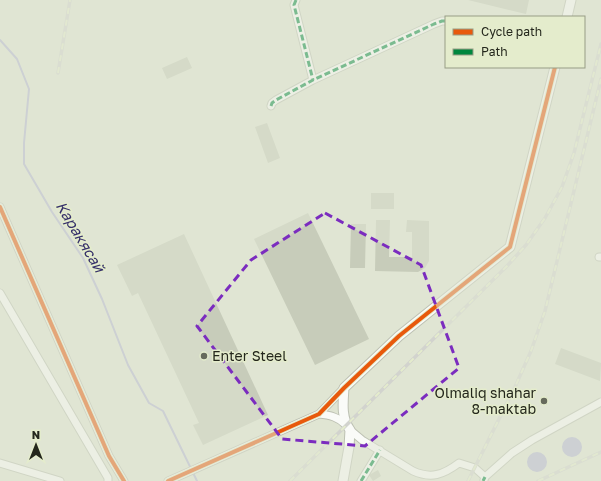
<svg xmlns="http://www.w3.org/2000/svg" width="601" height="481" viewBox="0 0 601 481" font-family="'Golos Text',sans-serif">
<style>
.water{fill:#b5b6d2}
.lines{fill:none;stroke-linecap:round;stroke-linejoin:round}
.stream{stroke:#b5b6d2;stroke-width:2}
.building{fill:#c7ccba}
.street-casing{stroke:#bdc1b3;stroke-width:9}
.secondary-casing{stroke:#bdc1b3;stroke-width:11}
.street{stroke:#fafbf8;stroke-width:7}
.secondary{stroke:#fafbf8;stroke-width:9}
.rail-casing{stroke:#d2d3ce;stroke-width:3.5}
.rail{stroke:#e4eccc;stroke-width:2;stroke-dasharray:6;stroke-linecap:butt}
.quiet{stroke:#00873e;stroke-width:3;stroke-dasharray:6 3;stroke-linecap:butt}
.cycleway-casing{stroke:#e4eccc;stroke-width:6}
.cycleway{stroke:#e8590c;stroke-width:4}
.marked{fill:none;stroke:#7b2cbf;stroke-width:3;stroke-dasharray:8 5;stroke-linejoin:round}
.poi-dot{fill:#666a5c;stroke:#e4eccc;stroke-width:1.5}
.labels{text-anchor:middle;stroke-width:3;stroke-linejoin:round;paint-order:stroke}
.poi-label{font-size:14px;fill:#24271c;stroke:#e4eccc;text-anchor:start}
.water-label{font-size:15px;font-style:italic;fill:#36306a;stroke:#e4eccc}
</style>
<rect width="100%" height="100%" fill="#e0e5d3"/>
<path class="water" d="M562 447a10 10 0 1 1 20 0a10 10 0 1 1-20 0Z
M527 462a10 10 0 1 1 20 0a10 10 0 1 1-20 0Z"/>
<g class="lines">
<path class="stream" d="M0,40L17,59L29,89L24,143V164L52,212L83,258L102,299L128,365L149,403L163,411L197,481"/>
</g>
<path class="building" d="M468,0H529L526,14Z
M187,57L192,68L167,79L162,68Z
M267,123L280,158L268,163L255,127Z
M371,193H394V209H371Z
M308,213L369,339L315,365L254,239Z
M376,220H390L389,257H412V232H406L407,220L429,221V261L425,268L418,272L375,271Z
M351,224H366L365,268H350Z
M184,234L268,415L203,445L193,425L199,423L138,293L132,296L117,265Z
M561,348L601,363L600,381L555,364Z
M378,470L381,476L373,481L369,475Z"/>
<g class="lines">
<defs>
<path id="street" d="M296,0L294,5L313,80
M271,106L272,103L276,100L313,80L434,24L442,21H446
M0,207L109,456L124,481
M599,257H601
M0,293L108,478V481
M319,414C330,415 338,417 346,425
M350,430L362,440L413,471C431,479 443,475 459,463L475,468L485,477
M0,463L60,481
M484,480L485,477L512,453L532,440L601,402
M168,481L319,414L344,388
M361,481L380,450"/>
<path id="secondary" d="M567,17L571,0
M343,481L349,447L350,430C341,418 343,402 344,388L399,336L510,247L555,67"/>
</defs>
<use href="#street" class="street-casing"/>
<use href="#secondary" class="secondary-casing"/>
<use href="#street" class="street"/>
<use href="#secondary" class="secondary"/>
<defs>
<path id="rail" d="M58,73L70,0
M290,481L507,266L526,245L545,218L562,187L574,153L601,44
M468,481L515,387L531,351L545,311L601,79
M538,481L601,452"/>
</defs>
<use href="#rail" class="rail-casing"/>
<use href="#rail" class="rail"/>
<path class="quiet" d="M296,0L294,5L313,80
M271,106L272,103L276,100L313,80L434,24L442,21H446
M361,481L380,450
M483,481L485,477"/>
<defs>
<path id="cycleway" d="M0,207L109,456L124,481
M168,481L319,414L344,388L399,336L510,247L555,67"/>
</defs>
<use href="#cycleway" class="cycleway-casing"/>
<use href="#cycleway" class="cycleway"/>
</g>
<path d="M0 0H601V481H0ZM325,213L421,265L459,368L365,446L282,439L197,326L251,260Z" fill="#e0e5d3" fill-opacity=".55" fill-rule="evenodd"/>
<path class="marked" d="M325,213L421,265L459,368L365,446L282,439L197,326L251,260Z"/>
<g class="poi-dot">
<circle cx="204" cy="356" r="4"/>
<circle cx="544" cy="401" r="4"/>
</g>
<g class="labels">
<g class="poi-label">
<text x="212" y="361">Enter Steel</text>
<text x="536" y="398" text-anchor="end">Olmaliq shahar<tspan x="536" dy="16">8-maktab</tspan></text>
</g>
<g class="water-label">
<text transform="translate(80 237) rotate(59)" y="5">Каракясай</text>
</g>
</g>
<rect x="445" y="16" width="140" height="52" fill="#e4eccc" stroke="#979d86"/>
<rect x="453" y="29" width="20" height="6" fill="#e8590c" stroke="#979d86"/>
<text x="481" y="36" font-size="12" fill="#24271c">Cycle path</text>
<rect x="453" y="49" width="20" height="6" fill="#00873e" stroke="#979d86"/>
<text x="481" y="56" font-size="12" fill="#24271c">Path</text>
<g transform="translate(36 445)" stroke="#e4eccc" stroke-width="3" paint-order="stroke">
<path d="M0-3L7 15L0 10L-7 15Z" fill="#24271c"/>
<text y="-6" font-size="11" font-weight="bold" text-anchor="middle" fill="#24271c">N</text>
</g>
</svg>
